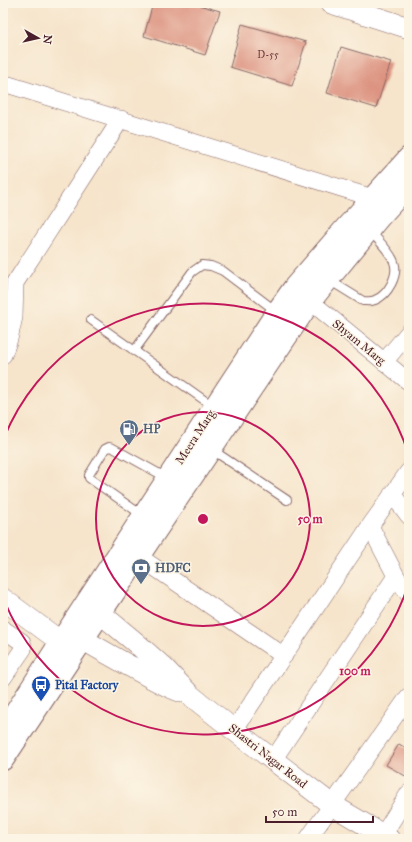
<svg xmlns="http://www.w3.org/2000/svg" width="412" height="842" viewBox="0 0 412 842" font-family="'IM FELL Great Primer',serif">
<style>
.building{fill:#db8e7b}
.lines{fill:none;stroke-linecap:round;stroke-linejoin:round}
.service-casing{stroke:#866463;stroke-width:10}
.minor-casing{stroke:#866463;stroke-width:18}
.tertiary-casing{stroke:#866463;stroke-width:22}
.primary-casing{stroke:#866463;stroke-width:24}
.service{stroke:#fff;stroke-width:8}
.minor{stroke:#fff;stroke-width:17}
.tertiary{stroke:#fff;stroke-width:21}
.primary{stroke:#fff;stroke-width:22}
.ring{fill:none;stroke:#c2185b;stroke-width:2}
.labels{text-anchor:middle;stroke-width:3;stroke-linejoin:round;paint-order:stroke}
.number-label{font-size:10px;fill:#6e3b3f}
.street-label{font-size:12px;fill:#4a1f2b;stroke:#fcf5e5}
.service-label{font-size:12px;font-weight:bold;fill:#4e5e75;stroke:#fcf5e5;text-anchor:start}
.transit-label{font-size:12px;font-weight:bold;fill:#164399;stroke:#fcf5e5;text-anchor:start}
.centre{fill:#c2185b;stroke:#fcf5e5;stroke-width:2}
.ring-label{font-size:12px;text-anchor:middle;font-weight:bold;fill:#c2185b;stroke:#fcf5e5;stroke-width:3;stroke-linejoin:round;paint-order:stroke}
</style>
<rect width="100%" height="100%" fill="#fcf5e5"/>
<filter id="ink" filterUnits="userSpaceOnUse"><feTurbulence type="fractalNoise" baseFrequency=".025" numOctaves="2"/><feDisplacementMap in="SourceGraphic" scale="8" xChannelSelector="R" yChannelSelector="G"/><feConvolveMatrix kernelMatrix="1 2 1 2 8 2 1 2 1" color-interpolation-filters="sRGB"/></filter>
<filter id="wash" filterUnits="userSpaceOnUse"><feTurbulence type="fractalNoise" baseFrequency=".012" numOctaves="4" result="noise"/><feDisplacementMap in="SourceGraphic" scale="16" xChannelSelector="R" yChannelSelector="G"/><feGaussianBlur stdDeviation="0.9" result="paint"/><feColorMatrix in="noise" values="0 0 0 0 0 0 0 0 0 0 0 0 0 0 0 0 0 1.4 0 .05"/><feComposite in="paint" operator="in"/></filter>
<g filter="url(#wash)">
<rect width="100%" height="100%" fill="#f6e4cb"/>
<g id="blocks">
<path class="building" d="M153,3H191L220,11L205,55L144,36Z
M242,24L306,42L292,86L230,67Z
M341,47L391,62L376,108L327,93Z
M399,744L409,750V778L386,765Z"/>
</g>
</g>
<g filter="url(#ink)">
<use href="#blocks" fill-opacity="0" stroke="#866463" stroke-width="1"/>
<g class="lines">
<defs>
<path id="service" d="M329,280L363,301C367,301 371,302 375,300C388,295 399,275 394,262C390,251 377,239 369,230
M91,320L214,407
M134,351L192,272L202,265L211,266L223,271L276,311
M211,449L287,500
M142,515L89,478V475L105,449L109,447L113,448L167,478"/>
<path id="minor" d="M3,83L373,198
M310,301L409,382
M3,355L9,339L14,317L15,283L121,119
M384,362L409,332
M392,494L409,516
M370,526L396,576L409,595
M138,556L284,656
M3,629L22,642L23,646V649L3,678
M234,730L370,526L409,471
M273,760L396,576
M383,835L409,793
M308,839L409,696"/>
<path id="tertiary" d="M331,3L409,28
M3,599L61,642L75,651
M86,604L100,613L135,642L163,667L190,695L234,730L332,805L383,835L389,839
M69,630C87,643 107,653 126,664C143,673 160,684 179,691"/>
<path id="primary" d="M3,733L61,642L278,311L295,287L346,228L409,158
M3,759L100,613L310,301L379,217L409,184"/>
</defs>
<use href="#service" class="service-casing"/>
<use href="#minor" class="minor-casing"/>
<use href="#tertiary" class="tertiary-casing"/>
<use href="#primary" class="primary-casing"/>
<use href="#service" class="service"/>
<use href="#minor" class="minor"/>
<use href="#tertiary" class="tertiary"/>
<use href="#primary" class="primary"/>
</g>
</g>
<g class="ring">
<circle cx="203" cy="519" r="107"/>
<path d="M409 582A215 215 0 0 1 4 600M4 438A215 215 0 0 1 409 456"/>
</g>
<defs>
<symbol id="fuel-pin" viewBox="-11 -11 22 30"><path d="M0 17L-7.5 6A9.5 9.5 0 1 1 7.5 6Z" fill="#5c6f8a" stroke="#fcf5e5"/><path d="M-5.5-6h7V0h2V4h1.3V-2.5L3-4.5l.8-.8L6-3V5H2.5V1h-1V6h-7ZM-4.2-4.7v3.2H.2V-4.7Z" fill="#fff"/></symbol>
<symbol id="bank-pin" viewBox="-11 -11 22 30"><path d="M0 17L-7.5 6A9.5 9.5 0 1 1 7.5 6Z" fill="#5c6f8a" stroke="#fcf5e5"/><path d="M-6-4H6V4H-6ZM0-2.3a2.3 2.3 0 1 0 0 4.6a2.3 2.3 0 1 0 0-4.6Z" fill="#fff"/></symbol>
<symbol id="bus-pin" viewBox="-11 -11 22 30"><path d="M0 17L-7.5 6A9.5 9.5 0 1 1 7.5 6Z" fill="#1a4fb4" stroke="#fcf5e5"/><path d="M-5-6H5V4H4V6H2V4H-2V6H-4V4H-5ZM-3.5-4V0h7V-4ZM-3.5 1.2v1.5H-2V1.2ZM2 1.2v1.5H3.5V1.2Z" fill="#fff"/></symbol>
</defs>
<g fill-rule="evenodd">
<use href="#fuel-pin" x="118" y="418" width="22" height="30"/>
<use href="#bank-pin" x="130" y="557" width="22" height="30"/>
<use href="#bus-pin" x="30" y="674" width="22" height="30"/>
</g>
<g class="labels">
<g class="number-label">
<text x="268" y="58">D-55</text>
</g>
<g class="street-label">
<text transform="translate(359 342) rotate(39)" y="4">Shyam Marg</text>
<text transform="translate(195 437) rotate(-57)" y="4">Meera Marg</text>
<text transform="translate(268 756) rotate(38)" y="4">Shastri Nagar Road</text>
</g>
<g class="service-label">
<text x="143" y="433">HP</text>
<text x="155" y="572">HDFC</text>
</g>
<g class="transit-label">
<text x="55" y="689">Pital Factory</text>
</g>
</g>
<circle cx="203" cy="519" r="6" class="centre"/>
<g class="ring-label">
<text x="310" y="523">50 m</text>
<text x="355" y="675">100 m</text>
</g>
<rect width="412" height="842" fill="none" stroke="#fcf5e5" stroke-width="16"/>
<g transform="translate(38 38) rotate(98)" stroke="#fcf5e5" stroke-width="3" paint-order="stroke">
<path d="M0-3L7 15L0 10L-7 15Z" fill="#4a1f2b"/>
<text y="-6" font-size="11" font-weight="bold" text-anchor="middle" fill="#4a1f2b">N</text>
</g>
<path d="M266 816v6h107v-6" fill="none" stroke="#4a1f2b" stroke-width="2"/>
<text x="272" y="816" font-size="12" fill="#4a1f2b" stroke="#fcf5e5" stroke-width="3" paint-order="stroke">50 m</text>
</svg>
